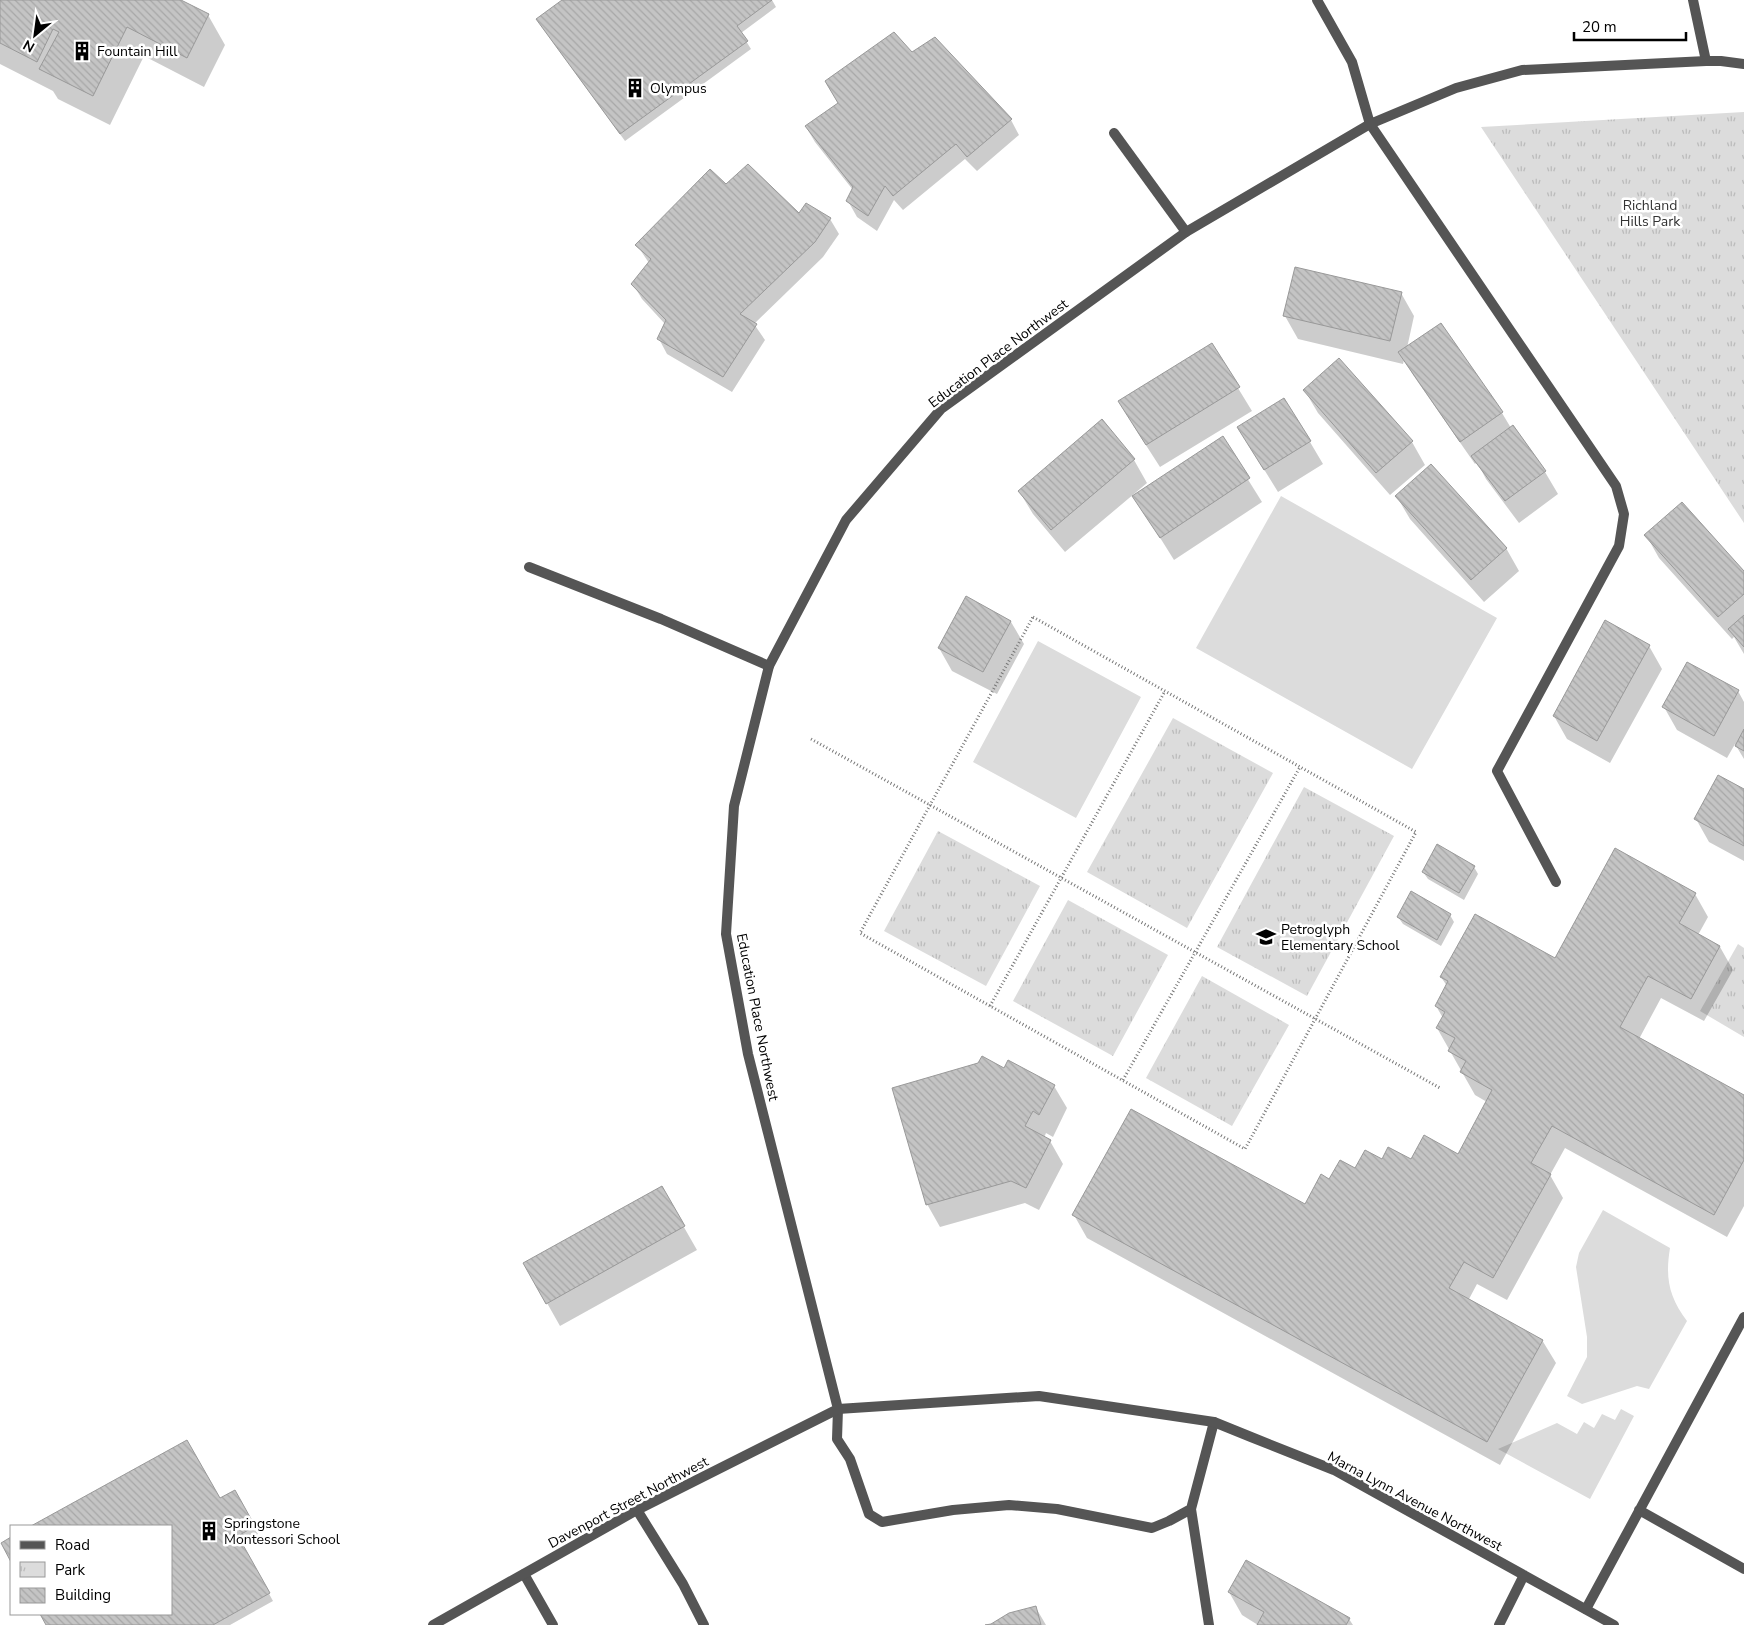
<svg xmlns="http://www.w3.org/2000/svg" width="1744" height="1625" viewBox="0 0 1744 1625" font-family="'Nunito Sans',sans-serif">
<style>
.green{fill:#dcdcdc}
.park{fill:url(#park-tufts)}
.shadow{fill:#0003}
.building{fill:url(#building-back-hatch);stroke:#999}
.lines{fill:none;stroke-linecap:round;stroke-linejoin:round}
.path{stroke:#777;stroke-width:3;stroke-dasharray:1 2.5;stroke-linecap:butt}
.lane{stroke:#555;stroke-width:10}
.street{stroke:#555;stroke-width:10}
.labels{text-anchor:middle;stroke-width:5;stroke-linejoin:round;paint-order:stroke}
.poi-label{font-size:14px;fill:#000;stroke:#fff;text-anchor:start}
.park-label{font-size:14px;fill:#333;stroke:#fff}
.street-label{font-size:14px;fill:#000;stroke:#fff}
</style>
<defs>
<pattern id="park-tufts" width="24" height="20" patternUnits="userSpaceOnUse" patternTransform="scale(1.25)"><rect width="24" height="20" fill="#dcdcdc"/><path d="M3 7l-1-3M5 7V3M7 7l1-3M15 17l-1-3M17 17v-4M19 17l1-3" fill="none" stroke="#bbb"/></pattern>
<pattern id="building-back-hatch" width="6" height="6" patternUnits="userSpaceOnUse" patternTransform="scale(1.25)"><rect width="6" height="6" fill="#c4c4c4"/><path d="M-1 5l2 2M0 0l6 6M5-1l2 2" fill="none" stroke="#a7a7a7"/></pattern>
</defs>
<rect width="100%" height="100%" fill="#fff"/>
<path class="green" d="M1281,496L1497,618L1412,769L1196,648Z
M1038,641L1141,697L1076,818L973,762Z
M1603,1210L1670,1248C1665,1278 1669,1297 1687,1321L1649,1389L1637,1386L1582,1404L1567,1396L1587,1357V1337L1576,1267L1579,1253Z
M1621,1409L1634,1416L1590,1499L1498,1449L1557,1423L1577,1434L1584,1422L1594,1428L1602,1414L1615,1420Z"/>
<path class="park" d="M1744,112V523L1481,127Z
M1173,718L1273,773L1187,928L1087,872Z
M1304,787L1394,836L1307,996L1217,947Z
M938,831L1040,886L986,986L884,931Z
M1068,900L1168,955L1113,1056L1013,1001Z
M1738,944L1744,948V1037L1700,1011Z
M1202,976L1289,1025L1232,1126L1146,1078Z"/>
<path class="shadow" d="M0,0H178L208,15L225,45L204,87L144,56L110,125L58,99L53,91L0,64Z
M564,0H772L776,7L741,33L751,49L625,141L537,20Z
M912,53L1011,120L1019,135L977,171L965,159L903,210L894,200L877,231L857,217L848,201L853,190L815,142L806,127Z
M726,186L799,215L830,219L839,234L823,257L754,324L765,340L732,392L667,354L659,339L665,324L642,299L633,284L649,263L637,245Z
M1401,293L1414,316L1407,348L1441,324L1502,413L1511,428L1513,427L1545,472L1558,494L1519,523L1486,479L1477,462L1475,464L1413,375L1404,360L1403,364L1298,339L1285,316Z
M1211,344L1252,411L1160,467L1133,425Z
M1305,391L1412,442L1425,465L1390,495L1318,413Z
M1222,438L1262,502L1174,560L1134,496Z
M1310,442L1323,464L1278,492L1252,450Z
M1134,460L1147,483L1065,552L1033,514L1019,491Z
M1397,497L1506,548L1519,571L1484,602L1410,519Z
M1646,535L1744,573V654L1734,637L1732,639L1659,558Z
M1011,622L1024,644L997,694L952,671L939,648Z
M1649,646L1662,669L1610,763L1567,739L1554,716Z
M1738,691L1744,702V759L1735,744L1727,758L1677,730L1664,707Z
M1744,791V861L1709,842L1696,819Z
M1474,867L1478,874L1464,900L1428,879L1423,872Z
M1695,894L1708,917L1698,935L1720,947L1733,970L1704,1021L1661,998L1639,1039L1744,1097V1206L1727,1237L1565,1148L1550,1175L1563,1198L1507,1300L1477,1284L1469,1299L1542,1340L1556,1363L1500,1465L1087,1238L1074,1215L1305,1206L1330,1180L1355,1170L1382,1161H1411L1458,1155L1487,1102L1475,1095L1437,1028L1443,1018L1436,1006L1447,986L1441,977L1555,960Z
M1450,915L1454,922L1441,946L1403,924L1398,917Z
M1054,1086L1067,1108L1053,1137L1046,1133L1044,1138L1050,1141L1063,1164L1039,1210L1025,1203L940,1227L927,1204Z
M661,1187L697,1250L560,1326L525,1264Z
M187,1441L219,1500L234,1492L258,1534L241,1543L273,1601L230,1625H48L42,1614H171V1526H34Z
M1229,1592L1349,1619L1353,1625H1258L1242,1615Z
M1036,1608L1046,1625H990Z"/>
<path class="building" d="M0,0H181L209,14L187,58L127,27L93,96L39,69L59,32L53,29L37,62L0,43Z
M562,0H772L737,26L748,41L620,134L536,19Z
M894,32L912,52L935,37L1012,119L967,157L956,144L893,196L885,186L868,216L846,201L853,187L805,126L838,103L825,81Z
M748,164L799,213L806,203L831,218L815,242L740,314L757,324L723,377L657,339L666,320L631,284L651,259L635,245L710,169L726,184Z
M1295,267L1402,292L1390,341L1283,316Z
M1441,323L1503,412L1460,442L1398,352Z
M1212,343L1240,387L1146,445L1118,401Z
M1339,358L1413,441L1376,473L1303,390Z
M1284,398L1311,441L1264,470L1237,427Z
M1102,419L1135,459L1051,530L1018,491Z
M1513,425L1546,471L1505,501L1471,456Z
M1223,436L1250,478L1160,538L1132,496Z
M1431,464L1507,548L1471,580L1395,496Z
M1682,502L1744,571V594L1718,617L1644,535Z
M966,596L1011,621L983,672L938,648Z
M1744,615V647L1728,629Z
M1605,620L1650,645L1597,741L1553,716Z
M1687,662L1739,690L1714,736L1662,707Z
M1744,729V751L1735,746Z
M1718,775L1744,789V846L1694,819Z
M1437,844L1475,866L1459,893L1422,872Z
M1615,848L1696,893L1679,923L1720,946L1691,999L1648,976L1620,1027L1744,1095V1160L1714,1215L1552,1126L1531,1163L1551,1174L1493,1278L1464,1262L1449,1288L1543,1340L1487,1442L1072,1215L1131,1109L1305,1204L1321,1174L1329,1179L1340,1160L1355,1168L1365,1150L1382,1159L1388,1147L1411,1159L1424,1135L1458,1154L1492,1090L1460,1072L1466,1061L1448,1051L1455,1038L1436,1028L1445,1012L1435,1006L1448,981L1440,977L1475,914L1555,958Z
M1411,891L1451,914L1437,940L1397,917Z
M982,1056L1004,1068L1008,1060L1055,1085L1039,1115L1033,1111L1025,1126L1051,1140L1026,1188L1011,1181L926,1205L892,1088L978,1063Z
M662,1186L685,1226L546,1304L523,1263Z
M187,1440L220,1498L235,1490L255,1526L238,1536L270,1593L213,1625H46L40,1614H171V1526H31Z
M11,1537V1562L1,1543Z
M1246,1560L1350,1618L1346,1625H1257L1264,1612L1228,1592Z
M1036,1606L1041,1625H985L991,1624L1009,1613Z"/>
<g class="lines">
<path class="path" d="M1033,617L1416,832L1245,1149L860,933Z
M811,739L1440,1088
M990,1006L1165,691
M1123,1080L1300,767"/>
<path class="lane" d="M1693,0L1706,61
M1370,124L1616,486L1624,514L1619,546L1497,771L1556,882
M1114,133L1186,232
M529,567L661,619L769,666
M838,1409L837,1439L850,1459L869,1514L882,1522L953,1510L1009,1505L1057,1509L1152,1528L1169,1521L1191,1509L1214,1422
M1191,1509L1209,1625
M637,1510L683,1584L704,1625
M1639,1510L1744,1569
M524,1574L553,1625
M1586,1609L1744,1317"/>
<path class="street" d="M1317,0L1352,62L1370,124
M838,1409L748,1054L726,934L734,806L769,666L846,520L941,409L1186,232L1370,124L1456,88L1522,70L1706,61H1721L1744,64
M433,1625L637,1510L838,1409L1039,1396L1214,1422L1251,1437L1334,1470L1614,1625
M1499,1625L1524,1575"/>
</g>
<defs>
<symbol id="building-bare" viewBox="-9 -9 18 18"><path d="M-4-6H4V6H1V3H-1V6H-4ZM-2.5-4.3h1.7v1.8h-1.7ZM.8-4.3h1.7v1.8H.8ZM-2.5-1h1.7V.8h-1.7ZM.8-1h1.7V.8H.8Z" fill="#000" stroke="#fff" stroke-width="2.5" paint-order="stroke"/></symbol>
<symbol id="school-bare" viewBox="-9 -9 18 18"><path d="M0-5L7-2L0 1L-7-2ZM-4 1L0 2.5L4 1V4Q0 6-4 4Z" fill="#000" stroke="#fff" stroke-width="2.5" paint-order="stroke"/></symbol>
</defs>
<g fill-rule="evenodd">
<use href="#building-bare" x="68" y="37" width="28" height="28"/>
<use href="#building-bare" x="621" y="74" width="28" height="28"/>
<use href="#school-bare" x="1252" y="923" width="28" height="28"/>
<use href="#building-bare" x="195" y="1517" width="28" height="28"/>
</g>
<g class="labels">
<g class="poi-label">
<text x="97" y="56">Fountain Hill</text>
<text x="650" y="93">Olympus</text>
<text x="1281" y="934">Petroglyph<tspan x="1281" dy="16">Elementary School</tspan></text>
<text x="224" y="1528">Springstone<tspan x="224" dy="16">Montessori School</tspan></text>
</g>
<g class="park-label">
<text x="1650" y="210">Richland<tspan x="1650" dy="16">Hills Park</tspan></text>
</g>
<g class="street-label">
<text transform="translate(998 353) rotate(-37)" y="5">Education Place Northwest</text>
<text transform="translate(758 1017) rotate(79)" y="5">Education Place Northwest</text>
<text transform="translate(1415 1501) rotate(28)" y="5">Marna Lynn Avenue Northwest</text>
<text transform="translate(628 1502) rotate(-28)" y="5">Davenport Street Northwest</text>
</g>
</g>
<rect x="10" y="1525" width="162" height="90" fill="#ffffff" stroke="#999999"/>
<rect x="20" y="1541" width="25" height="8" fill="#555555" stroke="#999999"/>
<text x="55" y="1550" font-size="15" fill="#000000">Road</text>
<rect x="20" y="1562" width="25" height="15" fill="url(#park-tufts)" stroke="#999999"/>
<text x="55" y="1575" font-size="15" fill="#000000">Park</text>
<rect x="20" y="1588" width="25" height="15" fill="url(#building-back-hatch)" stroke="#999999"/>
<text x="55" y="1600" font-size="15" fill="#000000">Building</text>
<g transform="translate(35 35) rotate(209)" stroke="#ffffff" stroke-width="4" paint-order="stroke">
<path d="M0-4L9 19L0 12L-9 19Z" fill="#000000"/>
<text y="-8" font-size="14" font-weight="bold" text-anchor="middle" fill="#000000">N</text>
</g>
<path d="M1574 32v8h112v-8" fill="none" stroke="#000000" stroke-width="2.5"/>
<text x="1582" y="32" font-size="15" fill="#000000" stroke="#ffffff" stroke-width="4" paint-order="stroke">20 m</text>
</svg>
